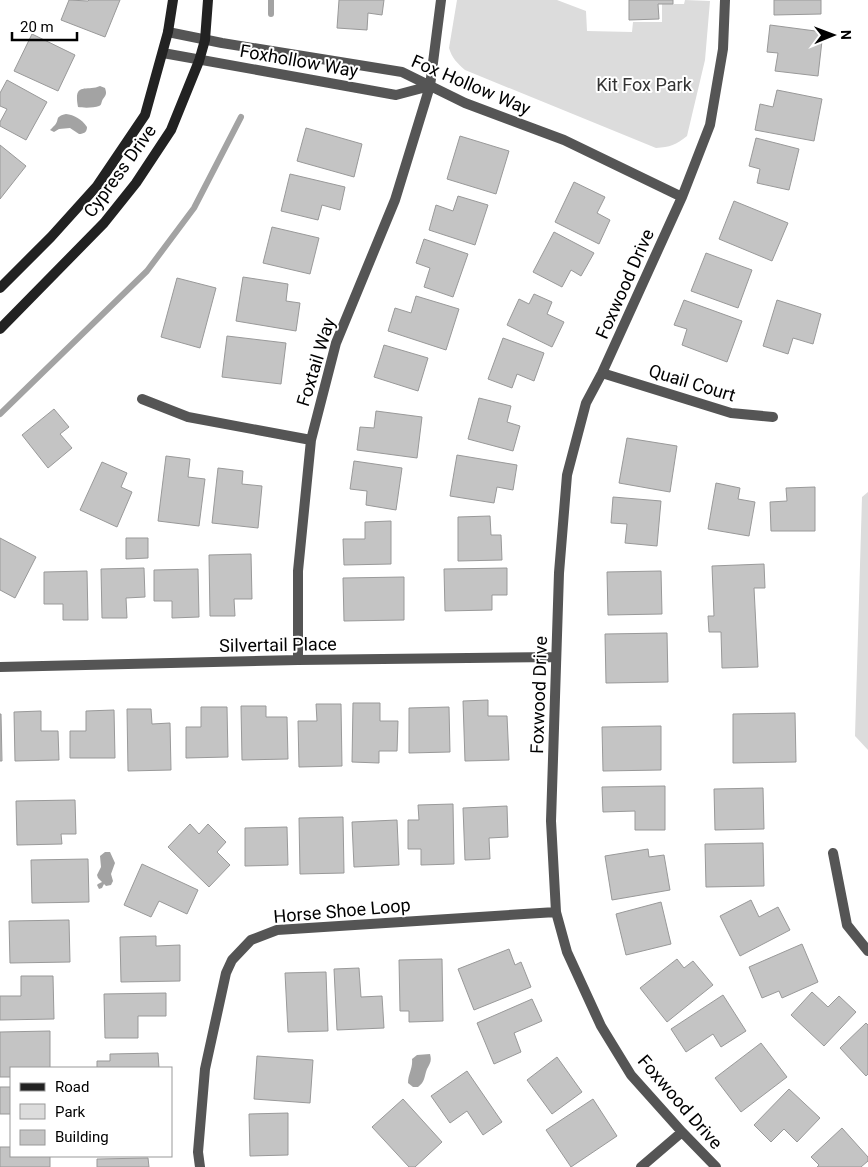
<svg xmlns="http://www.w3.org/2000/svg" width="868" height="1167" viewBox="0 0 868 1167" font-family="Roboto,sans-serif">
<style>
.green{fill:#dcdcdc}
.water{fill:#a3a3a3}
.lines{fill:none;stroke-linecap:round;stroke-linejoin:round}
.stream{stroke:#a3a3a3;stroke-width:6}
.building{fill:#c4c4c4;stroke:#999}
.street{stroke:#555;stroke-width:10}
.secondary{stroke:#222;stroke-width:10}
.labels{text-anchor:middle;stroke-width:4;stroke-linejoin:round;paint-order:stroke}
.street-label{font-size:18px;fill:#000;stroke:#fff}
.park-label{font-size:18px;fill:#333;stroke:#fff}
</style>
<rect width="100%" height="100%" fill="#fff"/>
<path class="green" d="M457,0H557L586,11L587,31L632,32L633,22H662V4H684L685,0L710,1L705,60L687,136C676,145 670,147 656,148L465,70C457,63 452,58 449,48Z
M868,492V750L855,736L862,497Z"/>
<path class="water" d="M100,86L105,88C107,94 106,95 103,99C101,102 102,105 99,106C94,108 83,108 78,107C73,81 87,92 100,86Z
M66,114C74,115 82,119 87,127C87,132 84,134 79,134L70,128L59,129L54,132L50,130C52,128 53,127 55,125C60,119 54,117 66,114Z
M105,852H110L115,863L111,874L113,881L111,885L106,886L104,884L102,888L99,889L97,885L98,884L102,882L98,878L97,875L101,867L100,856Z
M430,1054C432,1061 430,1063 427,1069C424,1077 425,1082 418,1087H413L408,1083C408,1074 413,1068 412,1059L417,1055Z"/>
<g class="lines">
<path class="stream" d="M271,14V0
M0,414L147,271L194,208L241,117"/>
</g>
<path class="building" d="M69,0L88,1L89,0H120L105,37L61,20Z
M339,0H384L382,15L368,13L367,30L337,28Z
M629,0H673V4H658L659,19L629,20Z
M774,0H821V14L774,15Z
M770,25L823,32L818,76L775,71L778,53L767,52Z
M32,34L75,55L58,91L14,71Z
M7,80L47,102L26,140L0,126V122L7,109L0,106V93Z
M777,90L822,99L814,141L755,130L760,104L773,107Z
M306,128L362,144L354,177L297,161Z
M460,136L509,151L496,194L447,179Z
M756,138L799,149L789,190L757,183L760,169L749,166Z
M0,145L26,166L0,199Z
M290,174L345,187L340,210L322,205L318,220L281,211Z
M574,182L605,197L597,213L610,220L599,244L555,222Z
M458,196L488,205L475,245L429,230L436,205L453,211Z
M734,201L788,223L772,261L719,239Z
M272,227L319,238L310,274L263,263Z
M554,232L594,253L581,276L571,270L562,287L533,272Z
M424,239L468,254L453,297L424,287L430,268L416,263Z
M706,253L752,270L738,308L691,291Z
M243,277L288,284L286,301L300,303L296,331L236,321Z
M177,278L216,288L200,348L161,337Z
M534,294L552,302L547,314L564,322L552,347L507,325L519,299L529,304Z
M416,296L459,309L446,350L388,331L395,308L411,313Z
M684,300L742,321L727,362L682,345L687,329L674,325Z
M777,300L821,314L813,344L793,338L788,354L763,346Z
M227,336L286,343L281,384L222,377Z
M503,338L544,353L534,381L517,374L512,388L488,379Z
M384,345L428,358L418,391L374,377Z
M479,398L511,406L507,422L520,426L513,451L468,439Z
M54,409L69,427L60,434L72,448L48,468L22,435Z
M376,411L422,417L417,458L357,450L360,427L374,428Z
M627,438L677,446L670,492L619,483Z
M457,455L517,465L513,490L497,487L494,503L450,496Z
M166,456L190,459L188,477L205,479L199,526L158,521Z
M354,461L402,468L396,510L366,505L367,491L350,489Z
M102,462L127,473L121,487L132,492L117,527L80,510Z
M218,468L243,471L242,484L262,486L258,528L212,523Z
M716,483L740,488L738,499L755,502L749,536L708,529Z
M815,487V531H771L770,502L787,501L786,488Z
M613,497L661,501L657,546L625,543L627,524L611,523Z
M490,516L491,535H501L502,560L458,561V517Z
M391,521V564L344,565L343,539H365V522Z
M0,538L36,557L15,598L0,590Z
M126,538H148V558L126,559Z
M251,554L252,599H234L235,616H210L209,555Z
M764,564L765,588H754L758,667L722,668L721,632H709L708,616H714L712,566Z
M144,568L145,597L126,598L127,618H102L101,569Z
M507,568V595H492V610L445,611L444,569Z
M198,569L199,617L172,618V601H154V570Z
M87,571L88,620H63V604H44V572Z
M661,571L662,614L608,615L607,572Z
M404,577V620L344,621L343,578Z
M667,633L668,682L606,683L605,634Z
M488,700V716H507L509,760L465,761L463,701Z
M353,703H380V721H398L397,751H379V763L352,762Z
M316,704H341L342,766L299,767L298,721H317Z
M241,706H266V717H287L288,759L242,760Z
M201,707H227L228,757L186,758V727H201Z
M449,707L450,752L409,753V708Z
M127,709H151L152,724L170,723L171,770L128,771Z
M114,710L115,758H70V731H86V711Z
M41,711V731H58L59,760L15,761L14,712Z
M795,713L796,762L733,763V714Z
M0,714H1L2,761H0Z
M661,726V770L603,771L602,727Z
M665,786V830H635V811L603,812L602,787Z
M763,788L764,829L715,830L714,789Z
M75,800L76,834H61L62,844L17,845L16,801Z
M453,804L454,864L421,865V849H408V820H419L418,805Z
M507,806L508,837L489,838L490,859L465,860L463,808Z
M343,817L344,873L300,874L299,818Z
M397,820L399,865L354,867L352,822Z
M190,824L199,834L208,824L226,842L217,852L230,865L209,887L168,847Z
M287,827L288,865L245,866V828Z
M763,843L764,886L706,887L705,844Z
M648,849L649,857L664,855L670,890L612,900L605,856Z
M88,859L89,902L32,903L31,860Z
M142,864L198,890L187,914L159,901L151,917L124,905Z
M751,900L759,917L778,907L790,930L740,956L720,916Z
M661,902L671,944L626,955L616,914Z
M69,920L70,962L10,963L9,921Z
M156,936V946L180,945V981L121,982L120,937Z
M802,944L818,982L782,998L779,991L762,998L749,967Z
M509,949L515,965L521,962L531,987L474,1010L458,969Z
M442,959L443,1021L409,1022V1011H400L399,960Z
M677,959L684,968L693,961L713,985L667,1022L640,988Z
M359,968L361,997L382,996L384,1028L337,1030L334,969Z
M326,972L328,1031L288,1032L285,973Z
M21,976H53L54,1019L0,1020V996H21Z
M812,992L828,1007L839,996L856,1012L824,1046L791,1015Z
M166,993V1016H138V1038H105L104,994Z
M723,995L746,1031L721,1047L713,1034L686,1052L671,1029Z
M532,999L542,1021L514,1033L521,1052L494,1064L477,1023Z
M866,1023L868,1025V1074L866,1076L840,1048Z
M50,1031V1068H11V1077H0V1032Z
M761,1043L787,1077L741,1112L715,1078Z
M158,1053L159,1068H97V1061H110V1054Z
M257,1056L313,1060L310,1103L254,1099Z
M557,1057L582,1092L552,1114L527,1080Z
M467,1071L502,1122L483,1135L467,1111L450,1123L431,1096Z
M0,1087H11V1114H0Z
M789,1089L820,1118L797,1142L784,1129L771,1142L754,1125Z
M403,1099L442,1142L415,1167H409L372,1127Z
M593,1099L617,1136L571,1167L546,1130Z
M288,1113V1155L250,1156L249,1114Z
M842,1128L868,1157V1161L861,1167H817L819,1165L811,1157Z
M0,1147H11V1156H50V1167H0Z
M148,1158L149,1167H97V1159Z"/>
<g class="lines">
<path class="street" d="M168,32L222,43L402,72L465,103L564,140L682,197
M163,53L396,95L430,86
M602,373L731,413L773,417
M142,399L188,417L311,440
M298,660V571L311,440L336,343L395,200L430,86L441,0
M0,667L298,660L556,657
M833,853L847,925L868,951
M200,1167L198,1152L205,1069L226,973L232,960L251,940L277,930L556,912
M641,1167L682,1132
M716,1167L682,1132L631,1075L601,1026L567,952L556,912L551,821L559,573L567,475L586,403L602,373L682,197L710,125L723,49L725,0"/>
<path class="secondary" d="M0,288L51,237L97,186L145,115L168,32L173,0
M0,329L104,223L136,183L171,130L199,61L205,40L208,0"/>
</g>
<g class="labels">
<g class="street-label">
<text transform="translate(299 61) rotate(10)" y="6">Foxhollow Way</text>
<text transform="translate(471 85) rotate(23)" y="6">Fox Hollow Way</text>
<text transform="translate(120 171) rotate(-54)" y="6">Cypress Drive</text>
<text transform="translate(625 284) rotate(-66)" y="6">Foxwood Drive</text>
<text transform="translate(316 362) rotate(-73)" y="6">Foxtail Way</text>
<text transform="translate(692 383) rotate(17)" y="6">Quail Court</text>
<text transform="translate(278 645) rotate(-1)" y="6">Silvertail Place</text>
<text transform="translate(539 695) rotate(-88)" y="6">Foxwood Drive</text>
<text transform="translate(342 911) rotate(-5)" y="6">Horse Shoe Loop</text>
<text transform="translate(680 1102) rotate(49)" y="6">Foxwood Drive</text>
</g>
<g class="park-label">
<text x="644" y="91">Kit Fox Park</text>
</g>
</g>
<rect x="10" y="1067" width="162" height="90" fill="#ffffff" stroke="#999999"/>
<rect x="20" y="1083" width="25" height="8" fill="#222222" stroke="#999999"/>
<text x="55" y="1092" font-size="15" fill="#000000">Road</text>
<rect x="20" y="1104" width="25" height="15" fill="#dcdcdc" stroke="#999999"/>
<text x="55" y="1117" font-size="15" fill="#000000">Park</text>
<rect x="20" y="1130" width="25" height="15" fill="#c4c4c4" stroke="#999999"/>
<text x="55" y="1142" font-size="15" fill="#000000">Building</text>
<g transform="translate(833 35) rotate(89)" stroke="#ffffff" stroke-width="4" paint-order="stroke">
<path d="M0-4L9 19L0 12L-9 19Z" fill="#000000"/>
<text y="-8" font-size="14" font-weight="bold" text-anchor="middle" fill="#000000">N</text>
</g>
<path d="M12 32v8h65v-8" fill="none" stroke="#000000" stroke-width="2.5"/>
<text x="20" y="32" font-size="15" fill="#000000" stroke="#ffffff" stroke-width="4" paint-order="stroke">20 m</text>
</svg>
